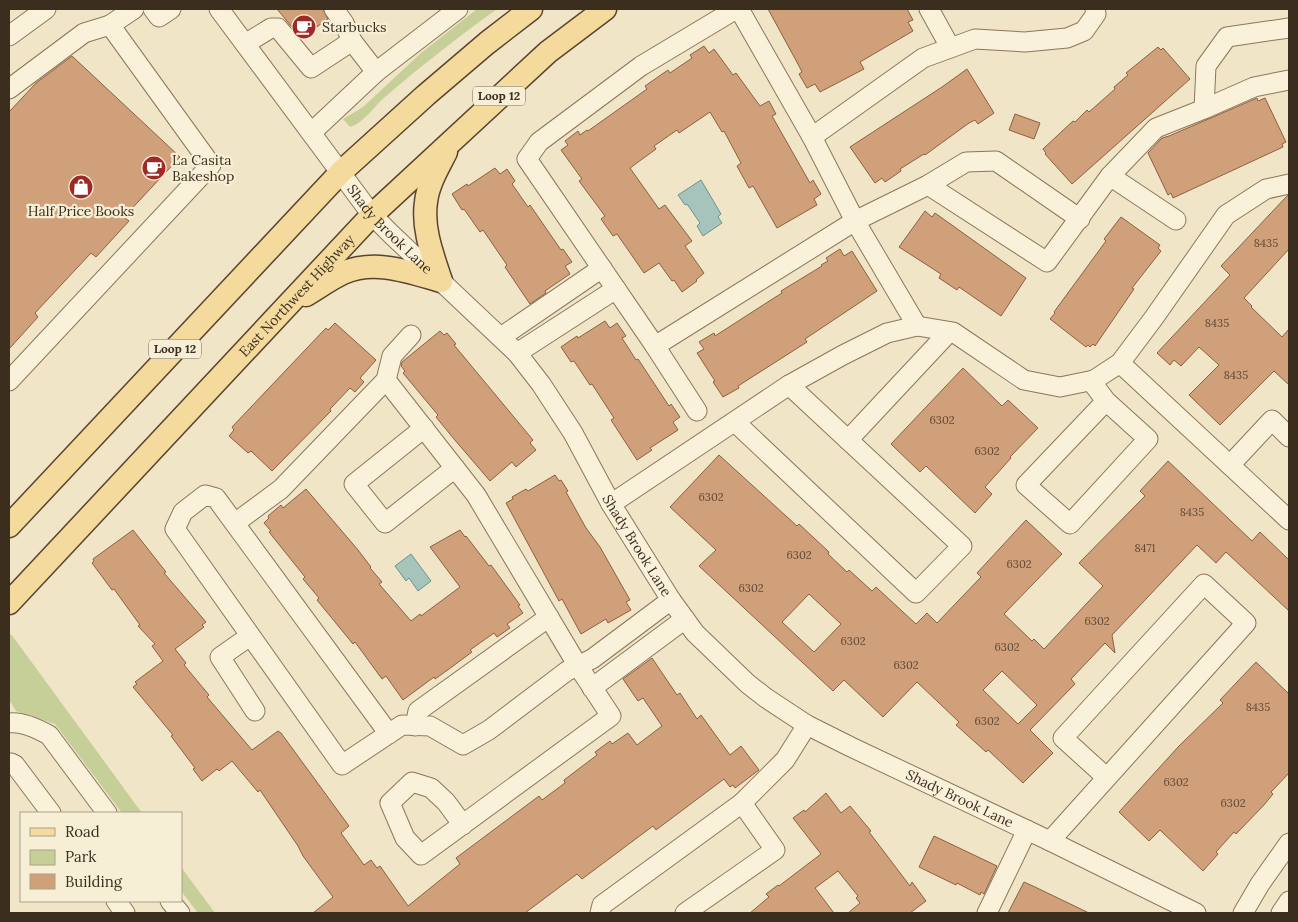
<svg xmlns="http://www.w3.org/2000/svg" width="1298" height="922" viewBox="0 0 1298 922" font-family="Lora,serif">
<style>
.green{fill:#c7cf99}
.water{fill:#a7c4bc;stroke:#6d938a}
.building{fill:#d0a07a;stroke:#8d603f;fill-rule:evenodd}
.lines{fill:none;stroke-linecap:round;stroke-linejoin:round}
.minor-casing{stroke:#8d765b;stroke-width:21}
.major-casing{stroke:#5a442f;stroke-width:25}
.minor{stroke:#faf1da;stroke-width:19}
.major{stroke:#f4db9d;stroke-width:22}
.labels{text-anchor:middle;stroke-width:4.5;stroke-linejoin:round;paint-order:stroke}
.number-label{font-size:11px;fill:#614a36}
.shield{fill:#f7eed6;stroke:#746856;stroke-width:1}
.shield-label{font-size:12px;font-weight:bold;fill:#3c2e1f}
.poi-label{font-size:14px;fill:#3c2e1f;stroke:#f7eed6;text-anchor:start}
.street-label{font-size:14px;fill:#3c2e1f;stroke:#f7eed6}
</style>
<rect width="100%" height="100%" fill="#f0e5c6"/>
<path class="green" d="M477,9H497C458,37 421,66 385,97C374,106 364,123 350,127L343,119L363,107L421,53Z
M11,634L142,813H122L55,724L16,711L9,700V637Z
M181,867L215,913H198L181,891Z"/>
<path class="water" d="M701,180L721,214L718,217L722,223L703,236L697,226L700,223L687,204L685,205L678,195Z
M411,554L431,581L418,591L409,578L406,581L395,566Z"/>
<path class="building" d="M277,9H323L328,19L301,38Z
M768,9H907L913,20L908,22L913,31L860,62L864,69L820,92L815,84L807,88L799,74L802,72L799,66Z
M704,46L709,53L714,49L733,75L736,73L760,106L769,101L776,114L772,116L810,183L813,180L821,194L814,199L817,205L777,228L753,186L749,188L737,166L741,163L724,131L722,132L710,112L679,133L677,130L654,146L656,149L630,168L659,209L665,205L692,241L685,246L704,273L696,280L697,281L682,292L674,280L672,281L659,263L644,273L617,234L613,236L601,219L605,216L579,181L582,179L561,150L568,145L565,141L578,131L580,135L587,130L588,131L647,89L645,86L668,70L670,73L692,58L690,55Z
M1158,47L1161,50L1163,48L1190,79L1072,184L1045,154L1046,153L1043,149L1073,121L1075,122L1087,110L1089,112L1115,89L1114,87L1128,75L1126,73Z
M72,56L180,157L124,217L129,221L96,257L91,253L35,313L38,317L9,349V112L36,83Z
M967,69L994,113L978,124L975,120L969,123L925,155L924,154L900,169L901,171L885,182L882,178L875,183L850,147L942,87Z
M1257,98L1258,101L1265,98L1286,142L1282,144L1283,147L1173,198L1171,193L1168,195L1148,153L1162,138L1169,136Z
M1015,114L1040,123L1034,139L1009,130Z
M495,168L500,174L507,169L515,181L512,184L528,207L530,205L561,250L563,249L572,262L565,266L570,274L545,291L546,293L530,304L505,267L507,265L483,230L480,232L464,209L462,210L452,194L467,184L468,186Z
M1289,195V249L1244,298L1252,306L1251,307L1282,337L1289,329V385L1274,371L1220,425L1189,395L1219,365L1199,347L1181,366L1174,360L1170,365L1157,353L1230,275L1221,266L1287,196Z
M925,211L932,217L935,213L1026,278L1001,316L959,287L957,290L939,278L941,274L899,247Z
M1121,217L1160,245L1158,248L1161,251L1132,288L1134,289L1095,346L1093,344L1090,347L1088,345L1086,347L1050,319L1055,313L1054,312L1106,241L1104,239Z
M840,249L844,256L852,251L877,291L805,339L807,342L738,386L739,388L723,397L713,382L715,381L697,353L704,349L699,342L714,333L715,336L774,298L782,293L781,291L822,266L821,265L828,261L826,258Z
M605,321L610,328L617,323L626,336L622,338L636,360L638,359L669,406L671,404L680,417L673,422L678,430L650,448L652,450L637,460L611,420L614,418L592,384L590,385L574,361L571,362L561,347L577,336L578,338Z
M335,323L376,360L360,378L364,382L355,392L350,388L330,409L331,411L272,471L251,451L248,453L229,436L234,430L232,427L326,328L328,330Z
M440,331L444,335L447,333L456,344L454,345L533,440L530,443L536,450L516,467L512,462L490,481L454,439L436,417L438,415L403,373L405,371L401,366L402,362Z
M963,368L1002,406L1008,400L1038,428L1010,457L1011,458L985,487L992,494L975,513L926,466L920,472L891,444Z
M719,455L797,526L799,524L829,552L828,554L847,572L849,570L872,591L876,587L916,624L927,613L937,623L981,577L977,573L1026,520L1062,554L1004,614L1032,641L1034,639L1044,649L1103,586L1079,563L1145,496L1140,491L1168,461L1252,541L1260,532L1289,560V611L1226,552L1216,563L1197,545L1112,635L1115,653L1105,643L1071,679L1075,684L1030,730L1053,753L1023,783L988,750L986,752L956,725L959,722L917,682L883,717L844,680L833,691L699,566L716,550L670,507ZM809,594L841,624L814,652L782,622ZM1002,671L1037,705L1018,724L983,690Z
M555,475L559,481L561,480L568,491L566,492L586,528L600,547L630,600L626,602L631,610L608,623L606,619L581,634L562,599L559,601L506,503L513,499L512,497L526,489L528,491Z
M306,489L358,550L371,567L370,568L382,582L379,584L411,621L420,614L421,616L460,587L430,547L460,530L465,537L466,536L489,566L491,565L520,605L518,606L523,613L507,624L510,628L497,637L494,633L470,650L472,652L449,669L435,679L434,677L403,700L386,676L382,679L355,642L353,644L317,600L319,598L303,579L305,577L269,532L271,531L264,523L269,518L268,516L281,505L283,508Z
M133,530L166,572L164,573L206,622L202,625L204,627L175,649L186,663L184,665L209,695L207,697L252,750L278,731L281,733L349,826L341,833L364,865L371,860L377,868L380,866L408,906L460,864L456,858L539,796L542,800L565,783L564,780L597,755L595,752L610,741L612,744L628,733L637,745L662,726L643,698L638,701L623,679L652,658L677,695L680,693L697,719L701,715L730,755L741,746L759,770L735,788L733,785L730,787L724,779L656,830L653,826L582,879L577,874L525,913H313L333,897L303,856L298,846L260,790L258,792L232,761L219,771L217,769L202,781L193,769L195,768L171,736L173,735L133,687L137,684L135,682L163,661L152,646L155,644L138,626L140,625L114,589L112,590L92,563L94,561L93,559Z
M1256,662L1289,694V773L1271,792L1273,794L1264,805L1236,834L1234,832L1216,852L1218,854L1203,871L1160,830L1149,841L1119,812L1179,746L1223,703L1220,700Z
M826,793L841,813L850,806L871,831L869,832L910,886L912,882L926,901L910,913H848L860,903L856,898L858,896L838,871L815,888L834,913H750L769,897L766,894L778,885L779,886L821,854L793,818L804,810L805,812Z
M934,836L997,866L984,894L981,892L980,895L957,883L956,885L919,867Z
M1024,882L1035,887L1089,913H1008Z"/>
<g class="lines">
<defs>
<g id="minor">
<path d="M153,9L159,17L171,9"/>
<path id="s1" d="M219,9L372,215L392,235L517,353L541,384L573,433L611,504L671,600L695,633L748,684L766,698L807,725L851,747L1050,841L1196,913"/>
<path d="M334,9L344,23L352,41"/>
<path d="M739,9L812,137L855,221L917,326"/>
<path d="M929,9L950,47"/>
<path d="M9,36L46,9"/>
<path d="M245,44L271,28H278L311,68L352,41L376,72"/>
<path d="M9,89L84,33L110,25"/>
<path d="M1204,109L1206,66L1227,37L1289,28"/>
<path d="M312,132L376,72L458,9"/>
<path d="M812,137L923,58L975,39L1025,42L1067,38L1084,31L1096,14L1095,9"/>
<path d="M1110,176L1176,220"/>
<path d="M928,185L1047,262L1110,176L1156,128L1204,109L1254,87L1289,80"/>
<path d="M501,337L602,268"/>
<path d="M655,346L855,221L928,185L966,162L996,161L1080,219"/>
<path d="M517,353L616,289"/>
<path d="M1120,363L1289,520"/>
<path d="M386,380L476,495L578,666L611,716L421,855L405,838L390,803L412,782L431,788L446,802L463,825"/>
<path d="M9,381L211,165L110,25L134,9"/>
<path d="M1091,381L1106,401L1026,485L1070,524L1148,439L1106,401"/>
<path d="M697,411L655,346L527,159L539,142L641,66L736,9"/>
<path d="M735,422L916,593L962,546L789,385"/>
<path d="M424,428L354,484L385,523L455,468"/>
<path d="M848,440L949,332"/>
<path d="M1230,465L1272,420L1289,437"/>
<path d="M611,504L789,385L843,355L887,333L917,326L953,332L1024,380L1060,387L1094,380L1120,363L1153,319L1226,215L1266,189L1289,184"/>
<path d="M235,523L281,489L386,380L392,356L411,335"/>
<path d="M250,636L220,657L255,711"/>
<path d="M592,688L685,619"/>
<path d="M9,723C21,721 38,729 49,735L107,813"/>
<path d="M415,726L418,711L549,617"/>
<path d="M389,734L216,498L205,495L183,512L175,529L342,765L402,725L430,726L463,745L489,730L567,671L592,659L671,600"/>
<path d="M9,764L11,763L15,765L51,813"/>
<path d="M742,803L785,760L807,725"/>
<path d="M1050,841L1246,623L1204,584L1063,738L1106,777"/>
<path d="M116,901L125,913"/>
<path d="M170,901L180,913"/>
<path d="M600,913L602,905L742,803L775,850L685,913"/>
<path d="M987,913L1027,830"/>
<path d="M1243,913L1260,884L1289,843"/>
<path d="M1281,913L1289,901"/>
</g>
<g id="major">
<path d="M441,281C433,256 422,229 426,202C428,184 438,168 446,152"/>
<path d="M306,295C318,288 330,279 343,273C375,259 409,272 441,281"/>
<path d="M9,526L341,172L426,95L487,43L531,9"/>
<path id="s2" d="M9,603L372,215L548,52L605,9"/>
</g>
</defs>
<use href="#minor" class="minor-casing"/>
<use href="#major" class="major-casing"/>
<use href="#minor" class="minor"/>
<use href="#major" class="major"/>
</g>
<defs>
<symbol id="cafe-disc" viewBox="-11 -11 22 22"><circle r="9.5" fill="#9e2a28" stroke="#f7eed6"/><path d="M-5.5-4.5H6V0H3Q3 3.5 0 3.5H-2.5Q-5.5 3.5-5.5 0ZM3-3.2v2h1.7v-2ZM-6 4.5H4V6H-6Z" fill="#fff"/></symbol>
<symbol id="shop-disc" viewBox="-11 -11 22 22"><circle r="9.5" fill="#9e2a28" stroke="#f7eed6"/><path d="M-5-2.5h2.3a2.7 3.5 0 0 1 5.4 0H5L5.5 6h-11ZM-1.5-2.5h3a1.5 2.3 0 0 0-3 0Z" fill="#fff"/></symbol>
</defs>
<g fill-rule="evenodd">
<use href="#cafe-disc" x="290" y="13" width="28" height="28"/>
<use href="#cafe-disc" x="140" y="154" width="28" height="28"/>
<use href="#shop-disc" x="67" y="173" width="28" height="28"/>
</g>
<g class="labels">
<g class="number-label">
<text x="1266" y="247">8435</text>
<text x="1217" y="327">8435</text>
<text x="1236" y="379">8435</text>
<text x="942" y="424">6302</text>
<text x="987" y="455">6302</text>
<text x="711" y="501">6302</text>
<text x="1192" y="516">8435</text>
<text x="1145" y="552">8471</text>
<text x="799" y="559">6302</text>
<text x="1019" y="568">6302</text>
<text x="751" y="592">6302</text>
<text x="1097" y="625">6302</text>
<text x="853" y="645">6302</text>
<text x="1007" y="651">6302</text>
<text x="906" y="669">6302</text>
<text x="1258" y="711">8435</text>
<text x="987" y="725">6302</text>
<text x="1176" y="786">6302</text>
<text x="1233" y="807">6302</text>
</g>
<g class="shield">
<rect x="473" y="86.5" width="52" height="19" rx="4"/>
<rect x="149" y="339.5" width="52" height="19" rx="4"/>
</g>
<g class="shield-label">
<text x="499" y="100">Loop 12</text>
<text x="175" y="353">Loop 12</text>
</g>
<g class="poi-label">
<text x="322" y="32">Starbucks</text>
<text x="172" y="165">La Casita<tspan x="172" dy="16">Bakeshop</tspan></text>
<text x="81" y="216" text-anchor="middle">Half Price Books</text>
</g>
<g class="street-label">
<text dy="5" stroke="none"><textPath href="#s1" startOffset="279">Shady Brook Lane</textPath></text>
<text dy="5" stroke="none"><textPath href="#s2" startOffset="421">East Northwest Highway</textPath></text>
<text dy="5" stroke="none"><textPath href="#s1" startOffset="684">Shady Brook Lane</textPath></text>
<text dy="5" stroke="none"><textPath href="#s1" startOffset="1104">Shady Brook Lane</textPath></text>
</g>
</g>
<rect width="1298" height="922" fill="none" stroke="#3c2e1f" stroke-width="20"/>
<rect x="20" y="812" width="162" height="90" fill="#f7eed6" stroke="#aca18d"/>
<rect x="30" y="828" width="25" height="8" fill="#f4db9d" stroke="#aca18d"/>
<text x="65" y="837" font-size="15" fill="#3c2e1f">Road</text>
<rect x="30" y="850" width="25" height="15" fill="#c7cf99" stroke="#aca18d"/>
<text x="65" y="862" font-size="15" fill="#3c2e1f">Park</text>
<rect x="30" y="874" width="25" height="15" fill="#d0a07a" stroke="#aca18d"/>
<text x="65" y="887" font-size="15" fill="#3c2e1f">Building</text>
</svg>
